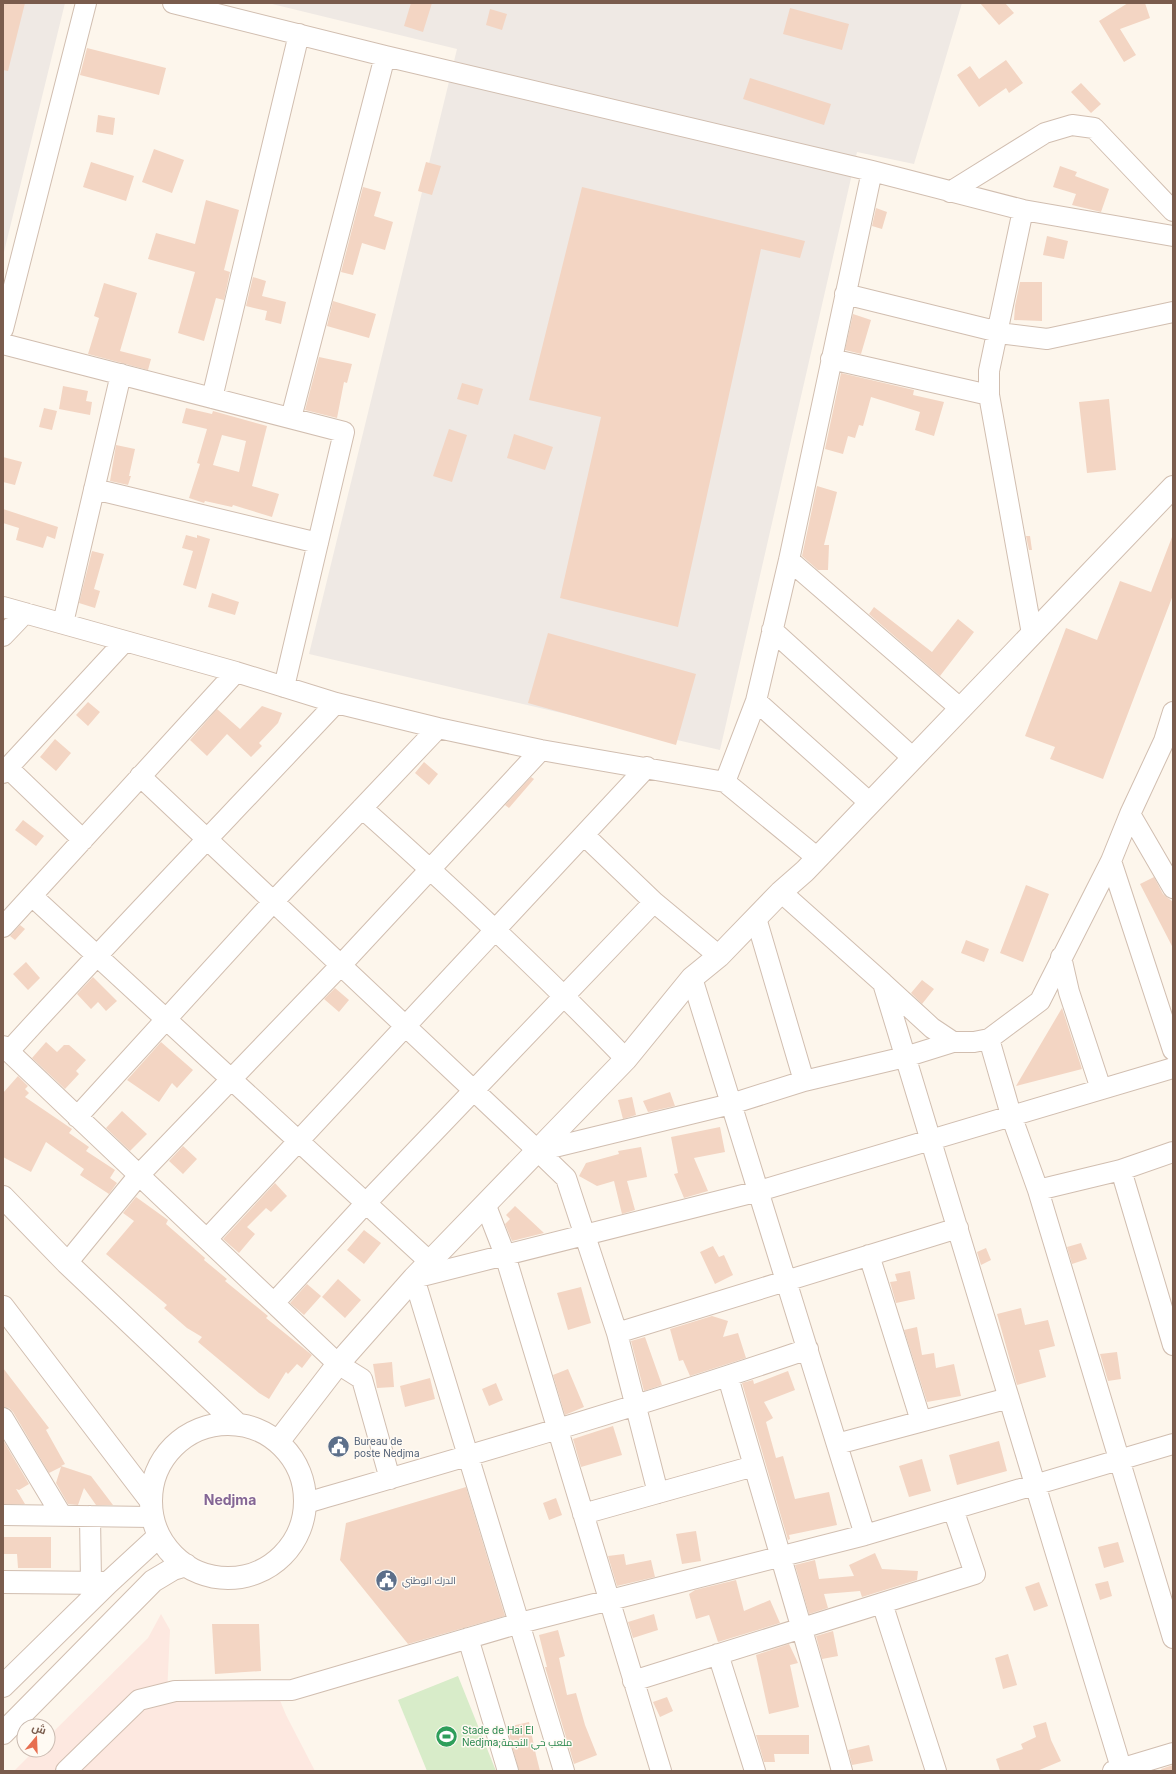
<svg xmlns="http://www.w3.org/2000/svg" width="1176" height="1774" viewBox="0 0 1176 1774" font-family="Inter,Cairo,sans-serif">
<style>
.commercial{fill:#fde8e0}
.industrial{fill:#efe9e4}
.green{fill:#d8ecc9}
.building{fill:#f3d5c3;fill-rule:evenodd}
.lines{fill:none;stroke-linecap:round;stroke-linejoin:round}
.minor-casing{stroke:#d1beb0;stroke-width:22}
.tertiary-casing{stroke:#d1beb0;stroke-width:24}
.minor{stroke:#fff;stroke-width:20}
.tertiary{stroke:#fff;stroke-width:22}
.labels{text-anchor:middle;stroke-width:3;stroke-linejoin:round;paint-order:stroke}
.service-label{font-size:10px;fill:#4e5e75;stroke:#fffaf3;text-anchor:start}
.leisure-label{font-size:10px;fill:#27864d;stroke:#fffaf3;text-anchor:start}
.district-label{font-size:14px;font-weight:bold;fill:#846695;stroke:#fffaf3}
</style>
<rect width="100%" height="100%" fill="#fdf6ec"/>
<path class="commercial" d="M161,1614L170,1630L167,1695L277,1693L286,1715L315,1771H14L35,1750H48V1737L148,1638Z"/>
<path class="industrial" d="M3,3H65L3,256Z
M268,3H962L914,164L857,152L720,750L309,654L457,49Z"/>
<path class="green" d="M458,1676L496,1771H427L398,1700Z"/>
<path class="building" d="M3,3H25L8,71L3,70Z
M411,3H432L423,32L404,26Z
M980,3H1005L1014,13L999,25Z
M1128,3H1145L1150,18L1120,29L1136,55L1124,62L1099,21Z
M790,8L849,24L842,50L783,34Z
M490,9L507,14L502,30L486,25Z
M87,48L166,68L159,95L80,75Z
M1006,60L1023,83L1009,93L1006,88L979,107L957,75L970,66L979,79Z
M750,78L831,104L824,125L743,99Z
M1081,83L1101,104L1091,113L1071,92Z
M98,115L115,118L113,135L96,132Z
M154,149L184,160L172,193L142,182Z
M91,162L134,176L126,201L83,187Z
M426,162L441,166L432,195L418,191Z
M1060,166L1077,172L1075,176L1109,189L1101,212L1072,205L1076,194L1053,187Z
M363,187L381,192L374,216L393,222L385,250L362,243L353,275L341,272Z
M582,187L805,241L800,258L761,249L678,627L560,598L601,417L529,400Z
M206,200L239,210L224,270L230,272L224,300L216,298L204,341L178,333L195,272L148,259L156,233L195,244Z
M876,208L887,212L882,229L872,226Z
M1047,236L1068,241L1064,259L1043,255Z
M253,277L266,281L262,296L286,302L281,324L265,320L267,311L246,306Z
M1020,282H1042V321L1014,320L1015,306Z
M104,283L137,293L120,351L151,359L148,370L88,354L99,318L94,316Z
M333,301L376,314L369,338L327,326Z
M853,314L871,320L861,354L845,350Z
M319,357L352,364L347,383L344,382L337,418L305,410Z
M841,373L914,390L913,395L944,402L934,436L915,430L920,412L871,397L863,426L859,425L855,438L848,436L843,454L825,449Z
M462,383L483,389L478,405L457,399Z
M63,386L88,391L86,401L92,402L90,415L59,409Z
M1109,399L1116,470L1087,473L1079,402Z
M44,408L57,411L52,430L39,427Z
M186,408L212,414L213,411L267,426L252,486L279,494L272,517L233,505L232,507L205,501L204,503L189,498L200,464L197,463L207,429L182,423ZM222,435L246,441L239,472L213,465Z
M449,429L467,435L452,482L433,476Z
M514,434L553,447L545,470L507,458Z
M116,445L135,449L129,476H131L128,485L110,481Z
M3,457L22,462L15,485L3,482Z
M817,486L837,492L824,545H829L828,570H818L802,556Z
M3,509L58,527L55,539L47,536L43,548L16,540L19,528L3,523Z
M186,535L197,538V535L210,539L196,589L183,585L193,551L182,548Z
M1026,536H1030L1032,550H1029Z
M1172,537L1173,595L1103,779L1050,759L1055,747L1025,736L1066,628L1097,640L1120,581L1151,592Z
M92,551L104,554L94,589L100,591L95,608L79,603Z
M212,593L239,602L235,615L208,607Z
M874,607L932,652L958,619L974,632L940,676L869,614Z
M548,633L696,674L676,745L528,703Z
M88,702L100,712L88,726L76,715Z
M262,706L282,713L278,723L259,743L262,746L251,757L227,734L207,756L190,740L217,709L240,729Z
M55,739L71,753L56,771L40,757Z
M424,762L438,774L429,785L415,773Z
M531,777L534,779L509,808L505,805Z
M23,820L44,836L36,846L15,830Z
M1154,877L1163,894L1173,902V948L1140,884Z
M1026,885L1049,894L1023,962L1000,953Z
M20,925L25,929L15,940L10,936Z
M966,940L989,949L984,962L961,953Z
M26,962L40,978L28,990L13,974Z
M93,977L117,1001L106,1011L98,1002L91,1009L77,994Z
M922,980L934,989L922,1004L911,993Z
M335,988L349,1000L339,1012L324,999Z
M1062,1008L1082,1069L1016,1086Z
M46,1042L57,1052L64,1045H69L86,1060L76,1071L79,1074L65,1089L32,1058Z
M161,1042L193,1070L177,1088L172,1083L159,1102L127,1080Z
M18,1076L28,1086L25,1089L29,1093L25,1097L72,1129L69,1133L89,1147L86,1151L115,1170L110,1178L117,1183L109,1194L80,1175L84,1169L46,1142L31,1172L3,1157V1093Z
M670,1092L675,1106L648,1112L643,1101Z
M632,1097L636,1115L623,1119L618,1100Z
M122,1111L147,1134L130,1151L106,1128Z
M720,1127L725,1152L694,1158L708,1191L684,1198L674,1174L678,1173L671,1137Z
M183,1146L197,1159L183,1174L169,1161Z
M641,1147L647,1177L627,1181L635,1210L622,1214L614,1181L597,1186L579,1176L586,1163L619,1154L618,1151Z
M275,1183L287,1196L271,1212L266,1208L247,1227L255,1234L239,1253L223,1239Z
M136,1197L168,1220L166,1224L205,1258L204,1260L227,1279L225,1281L268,1316L266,1318L312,1355L302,1368L297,1364L288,1374L286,1372L269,1399L259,1393L198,1342L202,1337L187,1328L164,1308L167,1305L106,1254L134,1221L123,1213Z
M515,1206L544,1233L512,1241L505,1224L510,1219L506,1215Z
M364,1230L381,1243L364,1264L347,1250Z
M1081,1243L1087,1259L1072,1264L1067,1247Z
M713,1246L719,1257L724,1255L733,1275L715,1284L700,1252Z
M986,1248L991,1260L981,1265L977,1252Z
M910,1271L915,1299L896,1303L890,1282L897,1281L895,1274Z
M338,1279L361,1300L345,1318L322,1297Z
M307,1284L321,1296L304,1315L290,1303Z
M581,1287L591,1323L568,1330L557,1293Z
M1021,1308L1025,1325L1048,1320L1055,1346L1039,1350L1046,1377L1017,1385L997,1314Z
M712,1316L728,1321L723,1337L738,1333L746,1358L690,1376L683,1360L679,1361L670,1329Z
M917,1327L922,1355L934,1353L936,1368L954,1364L961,1396L927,1402L904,1330Z
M645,1337L662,1385L644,1391L631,1341Z
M1117,1352L1121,1379L1108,1381L1100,1354Z
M392,1362L394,1387L377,1388L373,1364Z
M3,1368L49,1428L46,1430L65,1464L61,1466L91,1476L113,1505H96L84,1488L78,1505L68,1504L56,1483L61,1467L49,1473L13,1412L9,1408L3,1407Z
M568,1369L584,1407L565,1415L553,1375Z
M788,1371L795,1390L764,1402L773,1418L766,1422L776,1458L783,1456L795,1499L829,1492L837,1525L789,1535L790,1539L788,1540L742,1383L753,1380L754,1384Z
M430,1378L435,1399L405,1407L400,1386Z
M496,1383L503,1400L489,1406L482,1389Z
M613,1426L622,1455L581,1467L573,1439Z
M3,1440L29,1484L19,1490L16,1489L25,1504H3Z
M999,1441L1007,1471L957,1485L949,1455Z
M922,1459L931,1491L909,1497L899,1466Z
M466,1487L505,1616L408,1644L340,1560L346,1523Z
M556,1498L562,1515L549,1520L543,1503Z
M696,1531L701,1561L682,1564L676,1534Z
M3,1537H51V1568H18L17,1554H3Z
M1118,1542L1124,1562L1104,1568L1098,1547Z
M875,1553L882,1569L918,1571L917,1580L862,1597L860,1591L824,1594L828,1608L809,1614L795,1565L815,1560L819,1579L854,1576L849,1565Z
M624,1554L626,1565L651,1560L655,1577L617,1586L608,1556Z
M736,1580L744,1611L770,1600L780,1623L718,1642L709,1615L696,1619L689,1594L695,1590Z
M1108,1581L1112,1596L1100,1600L1095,1584Z
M1039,1582L1048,1606L1034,1611L1025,1587Z
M654,1614L658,1630L633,1638L628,1622Z
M212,1624H259L261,1671L215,1674Z
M558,1630L565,1656L559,1658L567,1695L576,1693L585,1725L597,1755L574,1764L545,1667H547L539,1635Z
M833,1631L838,1656L822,1659L816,1636Z
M789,1644L798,1663L790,1665L799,1707L769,1714L756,1655Z
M1008,1654L1017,1685L1003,1689L995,1658Z
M667,1697L673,1711L660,1717L653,1702Z
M529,1722L536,1755L540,1771H519L507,1727Z
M1046,1722L1051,1740L1061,1761L1037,1771H1000L996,1759L1023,1749L1021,1744L1036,1737L1033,1726Z
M756,1735H809V1754H774L775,1762H764Z
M869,1745L873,1761L852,1765L848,1750Z
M1173,1765V1771H1162L1161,1769Z"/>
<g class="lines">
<defs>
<path id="minor" d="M173,3L385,56L872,171L1023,210L1173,236
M950,192L1045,133L1072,125L1094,128L1173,211
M1023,210L989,371V395L1032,634
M845,294L1007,334L1047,339L1173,312
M3,329L86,3
M3,344L344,432L284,687
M831,359L989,395
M212,398L299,34
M291,418L385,56
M94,489L318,543
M789,560L961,709
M3,607L236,672L336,703L438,728L541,750L725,782
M63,623L121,374
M772,630L913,758
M3,636L25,613
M756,701L870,803
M8,768L83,840
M3,773L125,641
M140,776L538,1151L731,1104L804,1081L905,1057L953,1042
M362,808C453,889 541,971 626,1059
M1130,814L1173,888
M584,835L654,902L719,956
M819,857L809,851L725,782L756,701L789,560L872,171
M1111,861L1173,1050
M781,892L883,983L1122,1771
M32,896L431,1263
M756,918L804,1081
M3,927L236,672
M1061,957L1069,992L1101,1089
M692,978L865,1535
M883,983L932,1028L953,1042H974L989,1039L1040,1001L1111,861L1130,814L1164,741L1173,712
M989,1039L1011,1115L1038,1190L1173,1638
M3,1046L338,1364L362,1379L390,1479
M9,1051C116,933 227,819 336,703
M77,1117L273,902L438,728
M538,1151L566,1178L617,1333L658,1493
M1121,1170L1173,1345
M1038,1190L1121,1170L1173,1152
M486,1206L505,1255L661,1771
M207,1239L647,767
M869,1255L921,1421
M67,1263L139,1175L341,965L541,750
M274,1303L365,1204L654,902
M617,1333L958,1228
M728,1377C766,1508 806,1639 842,1771
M3,1418L62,1516
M837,1444L1009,1398
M306,1503C474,1454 642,1406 808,1349
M583,1514L754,1466
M3,1515L152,1517
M90,1516L91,1582
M882,1603L936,1771
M468,1638L508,1771
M718,1654L755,1771
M633,1681L975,1574L953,1509
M66,1771L139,1700L175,1691L292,1690L520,1623L865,1535L1173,1444
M564,1771L414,1278L759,1191L1173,1068
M1113,1771L1173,1753"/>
<path id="tertiary" d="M3,1197L67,1263L237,1424
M3,1307L151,1501
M151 1501a77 77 0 1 1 154 0a77 77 0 1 1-154 0Z
M278,1442L338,1364L414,1278L626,1059L692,978L719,956L781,892L805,871L1173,487
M3,1582L108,1583
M3,1686L108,1583L159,1536
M3,1733L153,1581L173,1569L186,1565"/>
</defs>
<use href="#minor" class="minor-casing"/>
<use href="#tertiary" class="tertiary-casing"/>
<use href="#minor" class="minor"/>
<use href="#tertiary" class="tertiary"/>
</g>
<defs>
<symbol id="civic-disc" viewBox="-11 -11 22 22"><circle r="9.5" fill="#5c6f8a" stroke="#fffaf3"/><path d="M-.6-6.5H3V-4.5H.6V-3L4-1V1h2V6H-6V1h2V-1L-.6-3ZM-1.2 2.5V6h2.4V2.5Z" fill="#fff"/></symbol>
<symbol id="stadium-disc" viewBox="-11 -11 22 22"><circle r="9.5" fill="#2e9e5b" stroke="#fffaf3"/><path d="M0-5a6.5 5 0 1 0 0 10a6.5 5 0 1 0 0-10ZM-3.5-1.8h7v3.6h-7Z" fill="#fff"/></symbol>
</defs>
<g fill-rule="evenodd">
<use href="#civic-disc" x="326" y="1434" width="25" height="25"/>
<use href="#civic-disc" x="374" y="1568" width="25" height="25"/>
<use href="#stadium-disc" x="434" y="1724" width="25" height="25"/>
</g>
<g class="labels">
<g class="service-label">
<text x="354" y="1445">Bureau de<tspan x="354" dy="12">poste Nedjma</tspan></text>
<text x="402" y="1584">الدرك الوطني</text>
</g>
<g class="leisure-label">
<text x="462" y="1734">Stade de Hai El<tspan x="462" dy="12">Nedjma;ملعب حي النجمة</tspan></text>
</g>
<g class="district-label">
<text x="230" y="1505">Nedjma</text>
</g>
</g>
<rect width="1176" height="1774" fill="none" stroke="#7a5c4d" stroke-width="8"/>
<g transform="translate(36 1738) rotate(19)"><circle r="19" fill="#fffaf3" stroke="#cabbb1"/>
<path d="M0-3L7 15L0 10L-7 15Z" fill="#e76f51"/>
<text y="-6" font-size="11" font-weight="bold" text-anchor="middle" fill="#7a5c4d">ش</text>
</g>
</svg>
